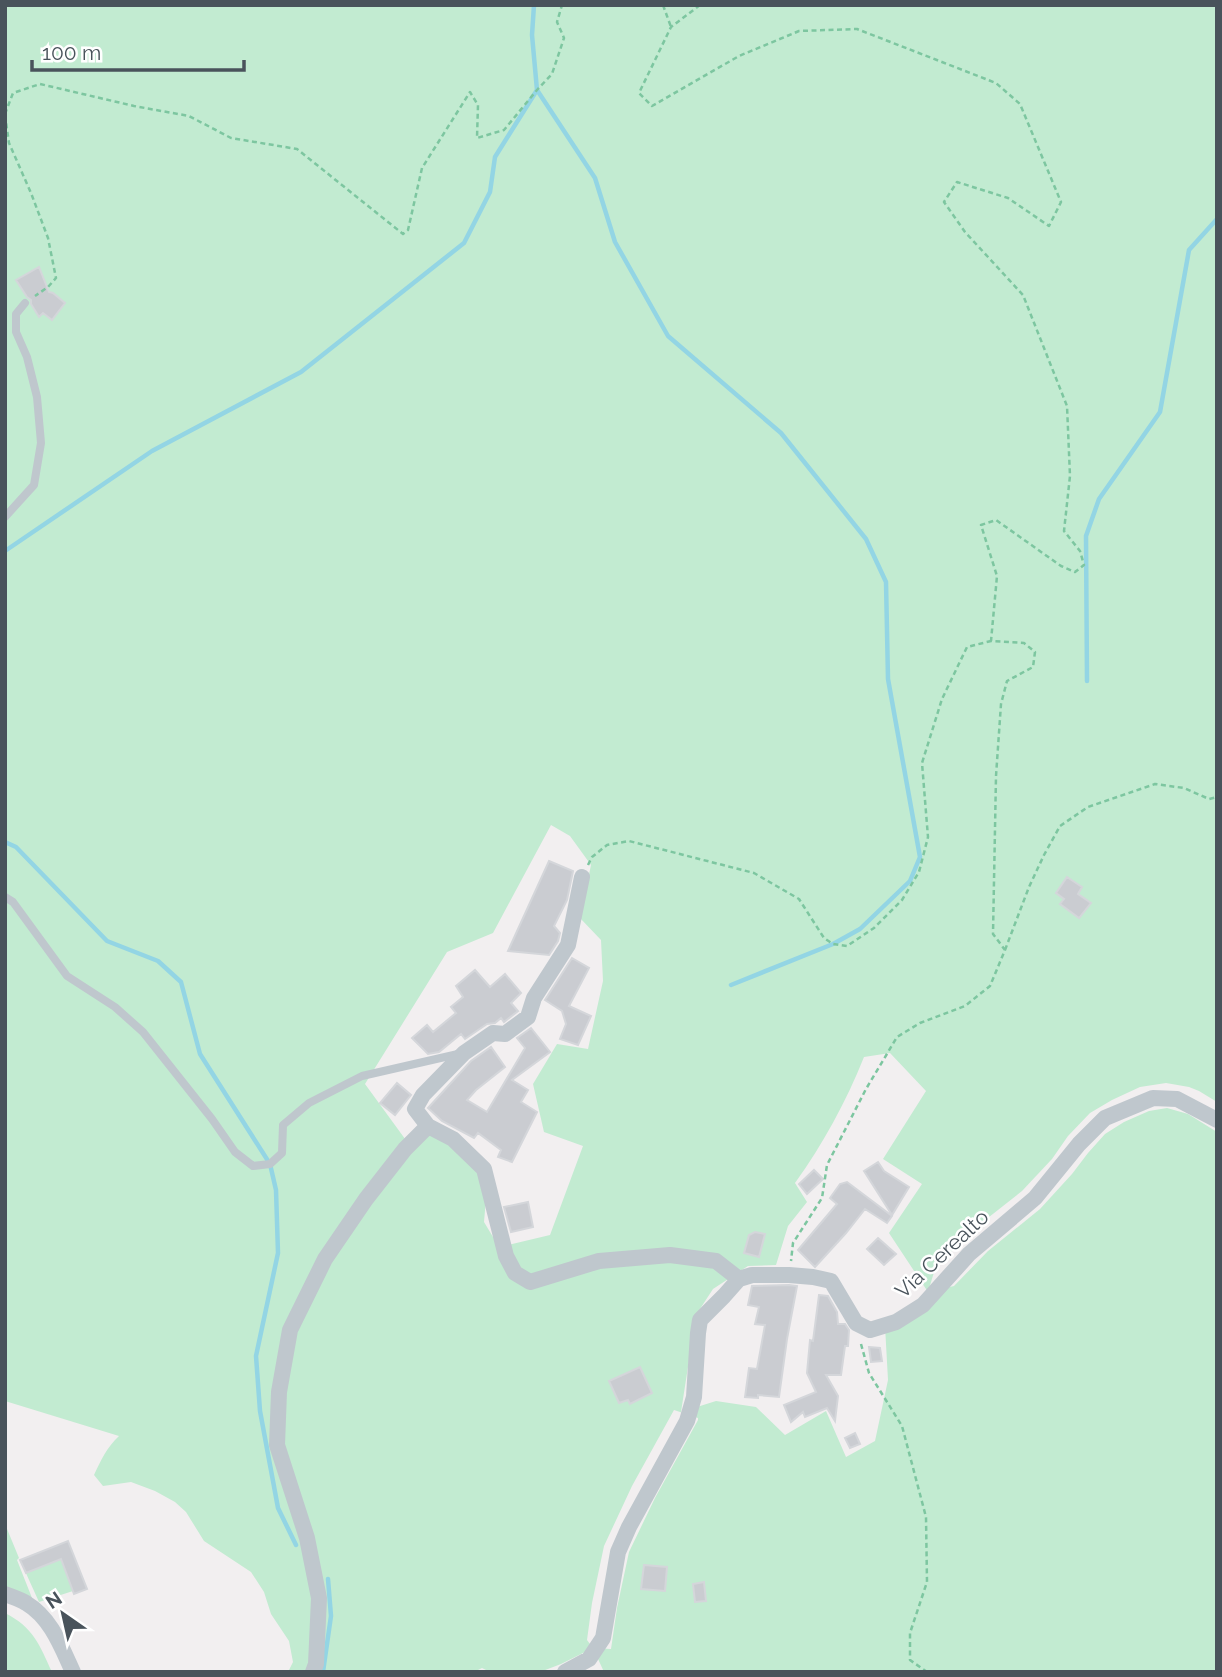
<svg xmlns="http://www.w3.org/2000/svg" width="1222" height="1677" viewBox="0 0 1222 1677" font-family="Raleway,sans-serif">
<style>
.green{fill:#c2ebd1;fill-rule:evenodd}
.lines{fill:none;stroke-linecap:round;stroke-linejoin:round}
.stream{stroke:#93d5e4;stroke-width:4.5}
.building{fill:#caccd1;stroke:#d4d6da;stroke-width:2}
.path{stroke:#7dc6a0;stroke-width:2.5;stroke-dasharray:5 3.5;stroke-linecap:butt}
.service{stroke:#bfc7cd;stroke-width:8}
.minor{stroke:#bfc7cd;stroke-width:16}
.labels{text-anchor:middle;stroke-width:5;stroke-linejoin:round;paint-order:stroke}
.street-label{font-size:21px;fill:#49535b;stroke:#fff}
</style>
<rect width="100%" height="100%" fill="#f2eff0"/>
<path class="green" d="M5,5H1217V1102L1199,1091L1189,1087L1166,1083L1140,1087L1112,1100L1090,1113L1068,1136L1052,1159L1022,1191L970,1232L935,1269L928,1292L954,1286L988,1251L1040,1209L1072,1174L1088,1153L1105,1134L1124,1122L1149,1111L1167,1108L1188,1114L1217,1132V1672H604L593,1648L561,1664L540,1672H490L482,1668L474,1672H288L293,1662L289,1641L271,1614L264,1592L251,1572L204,1541L186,1512L175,1502L155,1491L131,1482L103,1486L94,1475C101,1460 107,1447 119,1436L5,1401ZM551,825L570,836L591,865L580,918L601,940L603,981L588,1049L557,1044L533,1084L544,1132L583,1146L550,1235L499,1247L484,1222L489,1164L426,1123L408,1143L365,1084L447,952L493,933ZM890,1053L926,1091L883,1159L922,1184L889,1233L928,1292L885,1326L888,1380L875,1441L846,1457L826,1411L785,1435L756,1407L716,1401L681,1412L696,1315L713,1289L748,1266L776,1265L788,1226L807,1202L795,1183C823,1144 846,1102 864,1057ZM674,1410L698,1418V1420L655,1498L629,1552L617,1608L611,1649L593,1648L587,1640L592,1603L604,1546L632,1486Z
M5,1524L19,1558L17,1560L34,1603L5,1587Z
M68,1541L87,1589L74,1594L73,1591L39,1602L20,1560Z
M5,1613C34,1628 39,1644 52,1672H5Z"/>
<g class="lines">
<path class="stream" d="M534,5L532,35L537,90L595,178L615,242L668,336L781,433L866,539L886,582L888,679L920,857L910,881L860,929L833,944L731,985
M5,551L152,451L301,372L464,243L490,192L495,157L537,90
M1087,681L1086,536L1099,499L1160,412L1189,250L1217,219
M5,842L16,847L107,941L158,961L181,982L200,1054L270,1164L276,1190L278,1253L256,1356L260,1411L278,1508L296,1545
M323,1672L331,1616L328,1579"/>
</g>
<path class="building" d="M39,267L49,292L53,293L65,303L52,320L43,313L39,317L31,304V300L27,297L16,280Z
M549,861L573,871L567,900L554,926L560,933L558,941L549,955L508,951Z
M1067,877L1082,887L1078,894L1091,903L1079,918L1060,904L1064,899L1056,893Z
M572,958L589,968L569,1006L591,1016L578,1045L560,1039L566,1024L562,1011L545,1000Z
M475,970L490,987L505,974L521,993L511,1003L518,1011L504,1022L501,1018L495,1023L487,1024L465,1039L461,1034L439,1052L428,1054L412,1038L427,1025L433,1032L456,1013L451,1007L463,997L456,986Z
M531,1028L550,1052L512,1080L528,1090L521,1102L537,1112L512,1162L498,1157L501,1150L478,1133L474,1138L442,1121L428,1108L471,1061L491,1047L505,1067L476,1090L467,1100L487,1112L525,1048L517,1038Z
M397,1083L411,1095L395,1115L380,1103Z
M878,1162L884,1171L909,1187L892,1215L864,1171Z
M814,1170L823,1179L807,1194L799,1184Z
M847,1182L892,1216L887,1223L865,1209L846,1233L815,1267L798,1250L837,1204L830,1198L840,1184Z
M528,1202L533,1227L511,1232L504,1207Z
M755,1232L765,1234L759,1257L744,1253L749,1235Z
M878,1238L896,1254L884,1265L867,1249Z
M789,1285L797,1286L787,1339L779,1397L758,1395V1398L745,1397L749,1368L757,1369L765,1325L755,1324L759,1307L748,1305L752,1286Z
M819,1295L828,1296L837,1312L838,1324H845L849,1330L848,1346H845L841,1375H826L838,1396L835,1421L827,1408L805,1417L803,1412L791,1422L784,1405L816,1392L807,1373L810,1340L813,1341Z
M869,1347L880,1348L882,1361L871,1362Z
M640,1367L652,1393L630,1404L628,1400L619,1403L609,1381Z
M855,1433L860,1444L850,1448L845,1438Z
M68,1541L87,1589L74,1594L61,1559L26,1573L20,1560Z
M644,1565L667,1567L665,1591L641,1589Z
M704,1582L706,1601L695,1602L693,1584Z"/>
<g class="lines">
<path class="path" d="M663,5L671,27
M700,5L671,27L639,93L652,106L739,56L799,31L857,29L996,83L1020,104L1061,202L1049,226L1008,198L957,182L944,202L965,232L1023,295L1067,406L1070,476L1064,531L1080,551L1084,565L1075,572L1061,566L996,520L981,525L997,576L991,641L1024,643L1035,652L1033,667L1007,681L1001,704L996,776L993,934L1005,950L990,986L965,1006L920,1023L897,1037L866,1089L827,1165L822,1198L793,1243L791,1261
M5,114L13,93L40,84L134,106L189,116L231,138L297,149L403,234L408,230L422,168L470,92L478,105L477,138L504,130L537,90L552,74L564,38L557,22L562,5
M5,115L9,143L31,193L48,238L56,278L48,287L35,296
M588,865L592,857L607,845L629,841L754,873L799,899L824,938L833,944L847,946L874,928L902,900L919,872L928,837L922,763L942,699L967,647L991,641
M1005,950L1029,887L1044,855L1060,826L1088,807L1155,784L1184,788L1209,799L1217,797
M861,1344L869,1373L902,1426L926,1517L927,1582L910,1633V1660L927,1672"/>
<path class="service" d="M5,517L34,485L41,443L37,397L27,357L16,332V314L25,303
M5,897L13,902L67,976L115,1007L143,1032L212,1119L235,1152L253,1166L270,1164L282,1153L283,1125L309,1103L362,1076L458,1054"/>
<path class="minor" d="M582,877L568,945L534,998L528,1017L505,1034L493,1033L464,1053L423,1095L415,1109L428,1126L453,1139L484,1169L506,1256L515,1273L530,1282L599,1261L670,1255L716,1261L739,1279
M5,1594C12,1597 20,1599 26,1603C51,1618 61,1646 73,1672
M313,1672L316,1664L319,1598L307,1538L277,1445L279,1392L290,1330L325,1259L366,1199L405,1149L428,1126
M565,1672L589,1659L603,1638L618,1552L629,1527L687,1421L694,1397L698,1333L700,1320L724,1296L739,1279L752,1275H789L813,1277L831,1281L856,1323L870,1330L896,1322L923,1305L969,1254L1035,1198L1079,1144L1105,1118L1153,1098L1177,1099L1217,1120"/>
</g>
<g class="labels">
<g class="street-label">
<text transform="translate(942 1254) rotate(-43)" y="7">Via Cerealto</text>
</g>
</g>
<rect width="1222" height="1677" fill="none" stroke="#49535b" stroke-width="14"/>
<g transform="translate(63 1614) rotate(326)" stroke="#ffffff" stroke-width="5" paint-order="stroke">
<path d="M0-5L12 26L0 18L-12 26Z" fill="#49535b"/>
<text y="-10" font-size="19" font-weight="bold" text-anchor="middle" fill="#49535b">N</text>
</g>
<path d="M32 60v10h212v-10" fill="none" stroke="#49535b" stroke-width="3.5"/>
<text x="42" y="60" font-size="21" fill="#49535b" stroke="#ffffff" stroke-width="5" paint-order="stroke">100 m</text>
</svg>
